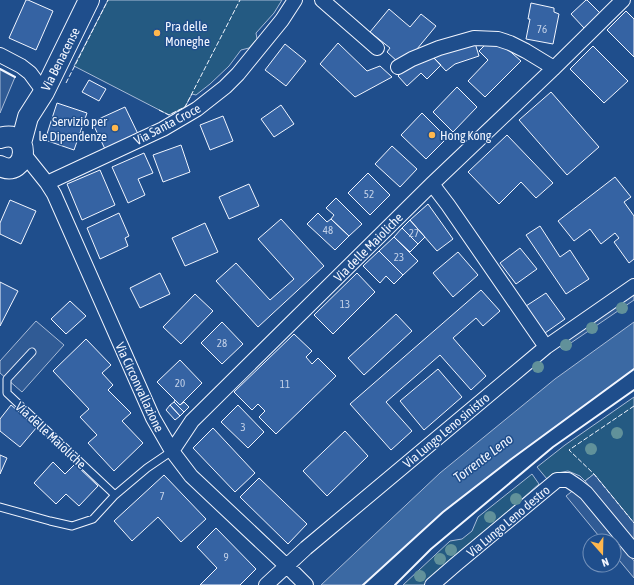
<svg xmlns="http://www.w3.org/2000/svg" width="634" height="585" viewBox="0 0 634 585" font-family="'Asap Condensed',sans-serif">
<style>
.green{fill:#245a82;stroke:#a8bbd7}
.parking{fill:#305b95;stroke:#a8bbd7}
.water{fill:#3b69a3;stroke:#a8bbd7}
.building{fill:#3563a3;stroke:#f2f6ff}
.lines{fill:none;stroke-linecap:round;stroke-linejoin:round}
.service-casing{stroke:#f2f6ff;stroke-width:9}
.minor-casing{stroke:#f2f6ff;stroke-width:16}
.secondary-casing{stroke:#f2f6ff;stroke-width:22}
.service{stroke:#1f4e8c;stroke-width:7}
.minor{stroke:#1f4e8c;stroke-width:14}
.secondary{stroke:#1f4e8c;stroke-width:20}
.fence{stroke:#f2f6ff;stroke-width:1;stroke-dasharray:5 2;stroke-linecap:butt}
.wall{stroke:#f2f6ff;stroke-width:2}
.tree{fill:#61919a}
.poi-dot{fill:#ffb74d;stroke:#1f4e8c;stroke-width:1.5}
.labels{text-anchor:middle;stroke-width:3;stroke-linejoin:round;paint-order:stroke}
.number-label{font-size:11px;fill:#c3d1e8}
.poi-label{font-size:13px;fill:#f2f6ff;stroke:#1f4e8c;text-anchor:start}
.street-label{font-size:13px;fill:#f2f6ff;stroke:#1f4e8c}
.water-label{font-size:14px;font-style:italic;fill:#f2f6ff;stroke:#1f4e8c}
</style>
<rect width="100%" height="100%" fill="#1f4e8c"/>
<path class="green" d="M108,0H282L274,13L256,33L257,39L249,48L241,50L229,66L210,84L196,95L192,94L185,107L169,115L74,66Z
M634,397V523L594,474L585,481L580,476L568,471L552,474L547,479L537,467L565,445Z
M532,474L539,484L424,585H403L450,541L462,539L472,531L478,517Z"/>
<path class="parking" d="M0,69L15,77L0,113Z
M634,292V300L562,349L558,344Z
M36,321L64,345L22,392L0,373V361Z
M594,474L634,523V540L585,481Z
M575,489L634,561V578L614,554V541H603L566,496Z"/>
<path class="water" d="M634,322V369L510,460L443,512L363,585H321L440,473L555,379Z"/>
<path class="building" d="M26,0H28L53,11L36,50L9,38Z
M586,0H587L600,13L584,28L571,14Z
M531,3L554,8V12L559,14L553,44L526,39L530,19H528Z
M389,9L410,27L421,14L436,26L412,55L398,62L387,52L390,48L370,32Z
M626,11L634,19V57L607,30Z
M488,42L504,46L521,61L485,97L468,81L488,60L479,51Z
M338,43L367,71L380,66L392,77L355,97L320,64Z
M475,43L479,56L455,64L446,71L433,57Z
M285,44L306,61L286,86L265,70Z
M593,46L628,81L604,103L570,69Z
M433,57L441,65L427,79L421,73L407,86L398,76L407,67Z
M89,80L106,89L99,101L82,92Z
M457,87L477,107L453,132L433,112Z
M551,92L599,147L567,175L519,120Z
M57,103L87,113L74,150L45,140Z
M281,105L294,124L274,137L261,119Z
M125,107L138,134L105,149L92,122Z
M422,113L447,138L426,159L401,135Z
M223,116L233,141L210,150L200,125Z
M507,135L553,183L536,198L521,182L499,204L468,172Z
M181,145L190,172L163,182L153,155Z
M392,146L417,169L400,187L375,164Z
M144,153L153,173L138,179L145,195L128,203L112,167Z
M100,170L115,205L82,220L67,184Z
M368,173L390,195L370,215L348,193Z
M615,177L631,197L624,202L634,216V259L629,263L614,242L619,238L615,233L601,244L590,229L574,241L558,221Z
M249,184L259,206L229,219L219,197Z
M336,198L362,224L349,236L331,219L334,215L326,208Z
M10,200L36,211L21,244L0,234V223Z
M428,204L453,239L437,251L410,220Z
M119,213L129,236L125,238L128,246L100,259L87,228Z
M318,213L327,222L331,219L349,236L335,250L307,224Z
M281,219L324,266L258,327L216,281L236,263L270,300L294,279L258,239Z
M410,220L425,237L418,244L402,228Z
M205,223L218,252L185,266L172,238Z
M540,226L560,257L570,250L589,279L566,294L526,235Z
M402,228L418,244L410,252L394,237Z
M394,237L418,261L403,275L379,251Z
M520,248L537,269L516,284L500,263Z
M379,251L403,275L394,284L386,276L380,283L363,266Z
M458,252L478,275L453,297L433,273Z
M160,273L170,294L140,308L130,288Z
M357,273L375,292L333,334L314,315Z
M0,282L18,291L0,326Z
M481,290L500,311L483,326L476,318L453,338L486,376L471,390L440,355L386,402L412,431L391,450L350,404Z
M546,293L565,319L545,333L526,306Z
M195,294L213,311L181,344L163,327Z
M70,301L86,316L66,334L51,319Z
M396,314L412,331L364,375L348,358Z
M222,322L243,344L222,364L201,343Z
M294,334L312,351L306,357L312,364L318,358L336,376L276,434L259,417L265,411L258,404L252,410L234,392Z
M86,339L111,365L102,373L113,385L108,390L131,413L122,421L143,443L114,471L88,443L97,435L80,417L89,409L53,371Z
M180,360L202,383L180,405L157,382Z
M438,369L462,397L424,430L400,401Z
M175,400L180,405L184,402L189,407L184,412L174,402Z
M174,402L184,412L180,416L170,405Z
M11,405L37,427L20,447L0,431V419Z
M170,405L180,416L175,420L166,410Z
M238,405L264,432L248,448L221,422Z
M213,428L255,473L235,492L193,448Z
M345,431L368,456L327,496L303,471Z
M0,455L7,458L0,474Z
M53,462L65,474L75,464L98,486L79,506L66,494L56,504L34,483Z
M164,475L206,519L181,542L158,517L132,541L114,521Z
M259,478L307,524L288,544L240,497Z
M216,528L256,569L240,585H200L217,568L197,547Z"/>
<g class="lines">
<defs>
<path id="service" d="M32,352L7,379V393L115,495
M0,507L50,521L72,526L93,519L115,495L147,468L172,451"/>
<path id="minor" d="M322,0L377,48
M0,55L21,66L30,73L44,92
M398,67L412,59L439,48L474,38L498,39L510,43L526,51L554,68
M23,153L47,183L54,194L153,418L172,451L191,476L294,573L306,585
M47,183L163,129L197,109L225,87L238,74L282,20L295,0
M432,184L448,205L546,347
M172,451L192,421L432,184L554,68L623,0
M266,585L306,548L546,347L634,286
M432,585L455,565L557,480H568L577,486L586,493L634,551"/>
<path id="secondary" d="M0,138C33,127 28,180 0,166
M21,143L28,117L44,92L89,0"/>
</defs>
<use href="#service" class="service-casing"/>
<use href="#minor" class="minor-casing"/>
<use href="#secondary" class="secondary-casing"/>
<use href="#service" class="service"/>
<use href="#minor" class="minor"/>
<use href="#secondary" class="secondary"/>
<path class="fence" d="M66,83L108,0
M159,110L169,115L185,107L240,0
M634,406L569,450L594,474L634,523"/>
<path class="wall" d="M0,69L15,77
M363,585L443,512L510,460L634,369
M395,585L431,549L553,447L634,390"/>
</g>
<g class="tree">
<circle cx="622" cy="308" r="6"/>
<circle cx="592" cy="328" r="6"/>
<circle cx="566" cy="345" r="6"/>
<circle cx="538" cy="367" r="6"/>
<circle cx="617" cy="433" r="6"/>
<circle cx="591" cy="449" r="6"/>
<circle cx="516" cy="499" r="6"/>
<circle cx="490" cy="517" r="6"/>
<circle cx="451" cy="550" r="6"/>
<circle cx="440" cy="559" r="6"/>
<circle cx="420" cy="576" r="6"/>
</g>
<g class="poi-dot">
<circle cx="157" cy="33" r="4"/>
<circle cx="115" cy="128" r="4"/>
<circle cx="432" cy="135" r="4"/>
</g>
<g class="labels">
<g class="number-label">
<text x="542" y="33">76</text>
<text x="369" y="198">52</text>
<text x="328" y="234">48</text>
<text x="414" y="237">27</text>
<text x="399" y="261">23</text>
<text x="345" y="308">13</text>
<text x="222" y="347">28</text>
<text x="180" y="387">20</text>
<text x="285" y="388">11</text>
<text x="243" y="431">3</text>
<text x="162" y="500">7</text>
<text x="226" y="561">9</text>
</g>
<g class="poi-label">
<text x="165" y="31">Pra delle<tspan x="165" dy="15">Moneghe</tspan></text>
<text x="107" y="126" text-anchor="end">Servizio per<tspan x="107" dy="15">le Dipendenze</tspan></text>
<text x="440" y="140">Hong Kong</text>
</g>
<g class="street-label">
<text transform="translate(60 59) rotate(-63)" y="5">Via Benacense</text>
<text transform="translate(167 124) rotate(-28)" y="5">Via Santa Croce</text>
<text transform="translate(368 247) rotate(-45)" y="5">Via delle Maioliche</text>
<text transform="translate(140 387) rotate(65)" y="5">Via Circonvallazione</text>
<text transform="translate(446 430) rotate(-40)" y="5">Via Lungo Leno sinistro</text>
<text transform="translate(51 435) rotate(43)" y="5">Via delle Maioliche</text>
<text transform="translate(508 521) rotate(-40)" y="5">Via Lungo Leno destro</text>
</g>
<g class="water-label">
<text transform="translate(483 458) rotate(-37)" y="5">Torrente Leno</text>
</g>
</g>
<g transform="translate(602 553) rotate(160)"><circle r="19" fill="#1f4e8c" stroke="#7391ba"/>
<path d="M0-3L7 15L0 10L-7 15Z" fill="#ffb74d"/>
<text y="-6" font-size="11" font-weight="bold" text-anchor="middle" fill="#f2f6ff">N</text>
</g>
</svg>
